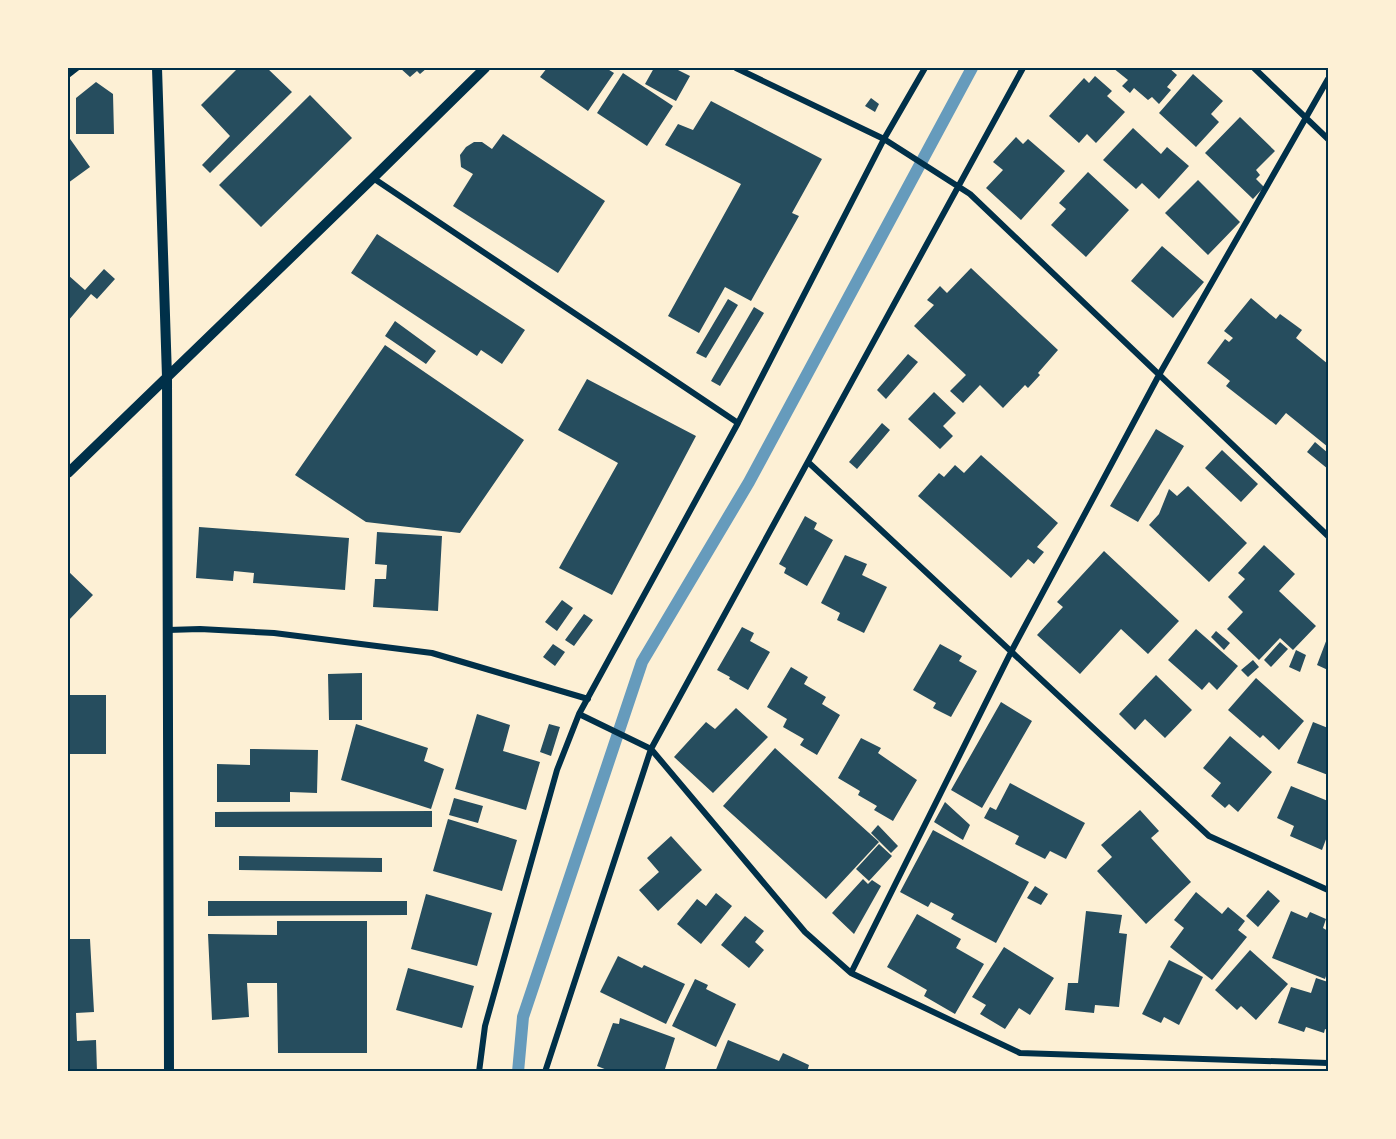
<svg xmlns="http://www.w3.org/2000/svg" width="1396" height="1139" viewBox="0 0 1396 1139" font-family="Quicksand,sans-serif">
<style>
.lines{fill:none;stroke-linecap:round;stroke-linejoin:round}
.stream{stroke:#669bbc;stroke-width:12}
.building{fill:#264d5e}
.minor{stroke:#003049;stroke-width:6}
.tertiary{stroke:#003049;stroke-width:10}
.neatline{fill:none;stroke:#003049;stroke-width:2}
</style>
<rect width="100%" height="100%" fill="#fdf0d5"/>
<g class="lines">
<path class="stream" d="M518,1072L523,1017L642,662L749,482L972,68"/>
</g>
<path class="building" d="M238,68H267L292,92L210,173L202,165L230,136L201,105Z
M400,68H427L420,74L417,71L410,77Z
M547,68H606L614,73L588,111L540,77Z
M654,68H674L690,76L676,101L645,84Z
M1113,68H1169L1177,75L1167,87L1171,90L1159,104L1152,97L1148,100L1134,88L1130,93L1122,86L1128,80Z
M623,73L673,106L647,146L597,113Z
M1193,74L1223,101L1211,114L1219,122L1196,147L1159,113Z
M1095,76L1112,91L1107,96L1125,112L1096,143L1087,134L1079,143L1049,116L1084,78L1089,83Z
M96,82L113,94L114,134H76V98Z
M310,95L352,138L261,227L219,185Z
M871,98L879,104L875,112L865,106Z
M711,101L822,159L792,213L799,216L751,301L725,287L699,333L668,316L741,184L665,145L678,124L693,130Z
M1240,117L1275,151L1256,170L1260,175L1256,179L1264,187L1253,199L1205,153Z
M1133,128L1161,154L1167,147L1189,166L1159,199L1142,183L1136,189L1103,160Z
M503,134L605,201L558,273L453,206L473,174L461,167L460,155L466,147L474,142H482L492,149Z
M68,136L90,167L68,183Z
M1016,137L1023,144L1028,139L1065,171L1021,220L986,188L1003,170L993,162Z
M1088,172L1129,210L1086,257L1051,225L1066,209L1059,203Z
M1198,180L1240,222L1208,255L1165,213Z
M377,234L525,330L502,364L481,350L477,356L351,273Z
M1162,246L1204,282L1173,318L1131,281Z
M971,268L1058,350L1038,373L1040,375L1028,388L1025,385L1003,408L980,385L963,403L950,391L966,375L914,326L934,305L927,300L940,286L947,293Z
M104,269L115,279L97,299L91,294L68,321V275L85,290Z
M1251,298L1276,319L1280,314L1302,330L1296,338L1328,364V447L1286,413L1276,425L1226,386L1230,381L1207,363L1225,339L1229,342L1233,338L1224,331Z
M728,299L738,305L706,358L696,353Z
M754,307L764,313L720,386L711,381Z
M395,321L436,351L426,364L385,336Z
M385,345L524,440L460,533L366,522L295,475Z
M908,354L918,362L886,399L877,390Z
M587,379L696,436L612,595L559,568L618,463L558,430Z
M934,392L956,413L943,426L953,436L940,449L908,419Z
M882,423L890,430L857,469L849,462Z
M1156,429L1184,446L1138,522L1110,506Z
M1315,442L1328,453V469L1307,452Z
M1222,450L1258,484L1241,502L1205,468Z
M981,455L1058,523L1037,547L1044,552L1034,564L1028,559L1011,578L918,496L939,473L944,477L955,465L964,473Z
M1188,486L1247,543L1209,582L1149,525L1159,514L1169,489L1177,496Z
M805,516L817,523L814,529L833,540L807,586L784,573L786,568L779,564Z
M199,527L349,538L345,590L253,583L254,573L234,571L233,581L196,578Z
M377,532L442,536L438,611L373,607L375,579H386L387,565L375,564Z
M1264,545L1295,574L1279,591L1316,626L1293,650L1280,638L1259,660L1227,629L1243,612L1228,597L1245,579L1238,573Z
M1104,551L1179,621L1148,654L1121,629L1080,674L1037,635L1063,607L1057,602Z
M845,555L867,564L862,575L887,587L864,633L837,620L840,613L821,603Z
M68,571L93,595L68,621Z
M562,600L573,608L557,631L545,622Z
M584,614L593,620L574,646L565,640Z
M742,627L754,633L750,641L770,652L748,690L729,679L730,677L717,670Z
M1196,629L1238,666L1217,690L1209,682L1202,690L1168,660Z
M1216,631L1230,643L1224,650L1211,637Z
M1328,636V670L1317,665Z
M1280,642L1288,649L1271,667L1264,660Z
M553,644L565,652L555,666L543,657Z
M940,644L962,656L959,661L977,671L951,717L933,708L936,703L913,690Z
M1296,650L1306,655L1300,672L1289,667Z
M1253,660L1259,667L1248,677L1241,670Z
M791,667L808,677L804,684L826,697L822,704L840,715L817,755L800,745L804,739L783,727L787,719L767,707Z
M362,673V720H329L328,674Z
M1156,675L1192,710L1165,738L1145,719L1135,730L1119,714Z
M1256,678L1304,721L1279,750L1263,735L1260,738L1228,710Z
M68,695H106V754H68Z
M1001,702L1032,721L982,808L951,790Z
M736,708L768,737L713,793L674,757L706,722L715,729Z
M477,714L510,725L503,751L540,762L526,810L455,789Z
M1313,722L1328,728V775L1297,763Z
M356,724L428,748L424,761L444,769L431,809L341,780Z
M549,724L560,727L551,756L540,752Z
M1230,736L1272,772L1238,812L1229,804L1225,808L1211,796L1221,783L1203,768Z
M861,738L881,748L878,753L917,780L893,821L874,810L877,806L858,795L860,791L838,778Z
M775,748L879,842L826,899L723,806Z
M250,749L318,750L317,793L290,792V802H217V764L250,765Z
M1010,783L1085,823L1066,859L1050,851L1045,859L1015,844L1019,836L984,818L990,807L996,810Z
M1291,786L1328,801V834L1322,850L1290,836L1294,826L1277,818Z
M454,798L483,806L478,823L449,815Z
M945,802L970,825L963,840L934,822Z
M1140,810L1159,831L1151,838L1191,882L1146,924L1097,871L1112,857L1101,845Z
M432,811V827H215V812Z
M448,819L517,840L502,891L433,871Z
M878,825L898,846L891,853L871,833Z
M933,830L1029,882L996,943L951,919L954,914L931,902L928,907L900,892Z
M671,836L702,870L658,911L639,890L659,872L647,858Z
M879,844L892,856L869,881L856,869Z
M239,856L382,858V872L239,870Z
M863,879L868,884L872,880L881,886L854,934L832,913Z
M1035,886L1048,894L1041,905L1027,898Z
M1268,890L1280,901L1258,927L1246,916Z
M1196,892L1222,914L1228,907L1245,921L1238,930L1247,937L1212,980L1170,947L1184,928L1174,920Z
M716,893L732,906L701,944L677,924L697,899L706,906Z
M426,894L492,913L477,966L411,949Z
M208,901H407V915L208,916Z
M1086,911L1122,915L1119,933L1127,934L1119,1007L1095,1005L1094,1013L1065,1010L1068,983H1078Z
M1291,911L1307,918L1310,912L1326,919L1323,928L1328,931V970L1325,979L1272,958Z
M917,914L961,939L956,948L984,964L955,1014L924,996L927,990L887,967Z
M745,916L764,931L755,942L764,950L749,968L721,945Z
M277,921H367V1053H278L277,983H247L249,1017L212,1020L208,934L277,935Z
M68,939H90L94,1012L76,1013L77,1041L96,1040L97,1072H68Z
M1004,947L1054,978L1030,1015L1019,1008L1005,1029L980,1014L986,1005L972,997Z
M1250,950L1288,984L1256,1020L1241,1006L1237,1010L1215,990Z
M618,956L642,968L644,965L685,984L666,1024L600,992Z
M1169,960L1203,977L1179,1025L1164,1017L1161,1023L1142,1014Z
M408,968L474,986L462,1028L396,1010Z
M1316,978L1328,982V1030L1325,1029L1324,1033L1306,1027L1304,1032L1278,1023L1291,987L1311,993Z
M695,979L708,985L706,989L736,1004L716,1047L672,1026Z
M620,1018L675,1038L664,1072H612L597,1066L613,1023L619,1024Z
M728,1040L779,1061L783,1053L809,1065L807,1072H715Z"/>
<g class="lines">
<path class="minor" d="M736,68L884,139L970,194L1328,536
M1254,68L1328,139
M68,75L77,68
M373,178L738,423
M808,462L1209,836L1328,890
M168,630L200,629L274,633L432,653L588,699
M579,714L651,749L805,932L851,973L1020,1053L1328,1063
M851,973L1011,652L1159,375L1328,79
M479,1072L485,1026L557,770L579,714L738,423L884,139L925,68
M545,1072L651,749L1023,68"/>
<path class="tertiary" d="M157,68L167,377L169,1072
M68,473L373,178L485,68"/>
</g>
<rect width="1396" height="1139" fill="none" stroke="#fdf0d5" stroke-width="138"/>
<rect x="69" y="69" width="1258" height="1001" class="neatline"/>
</svg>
